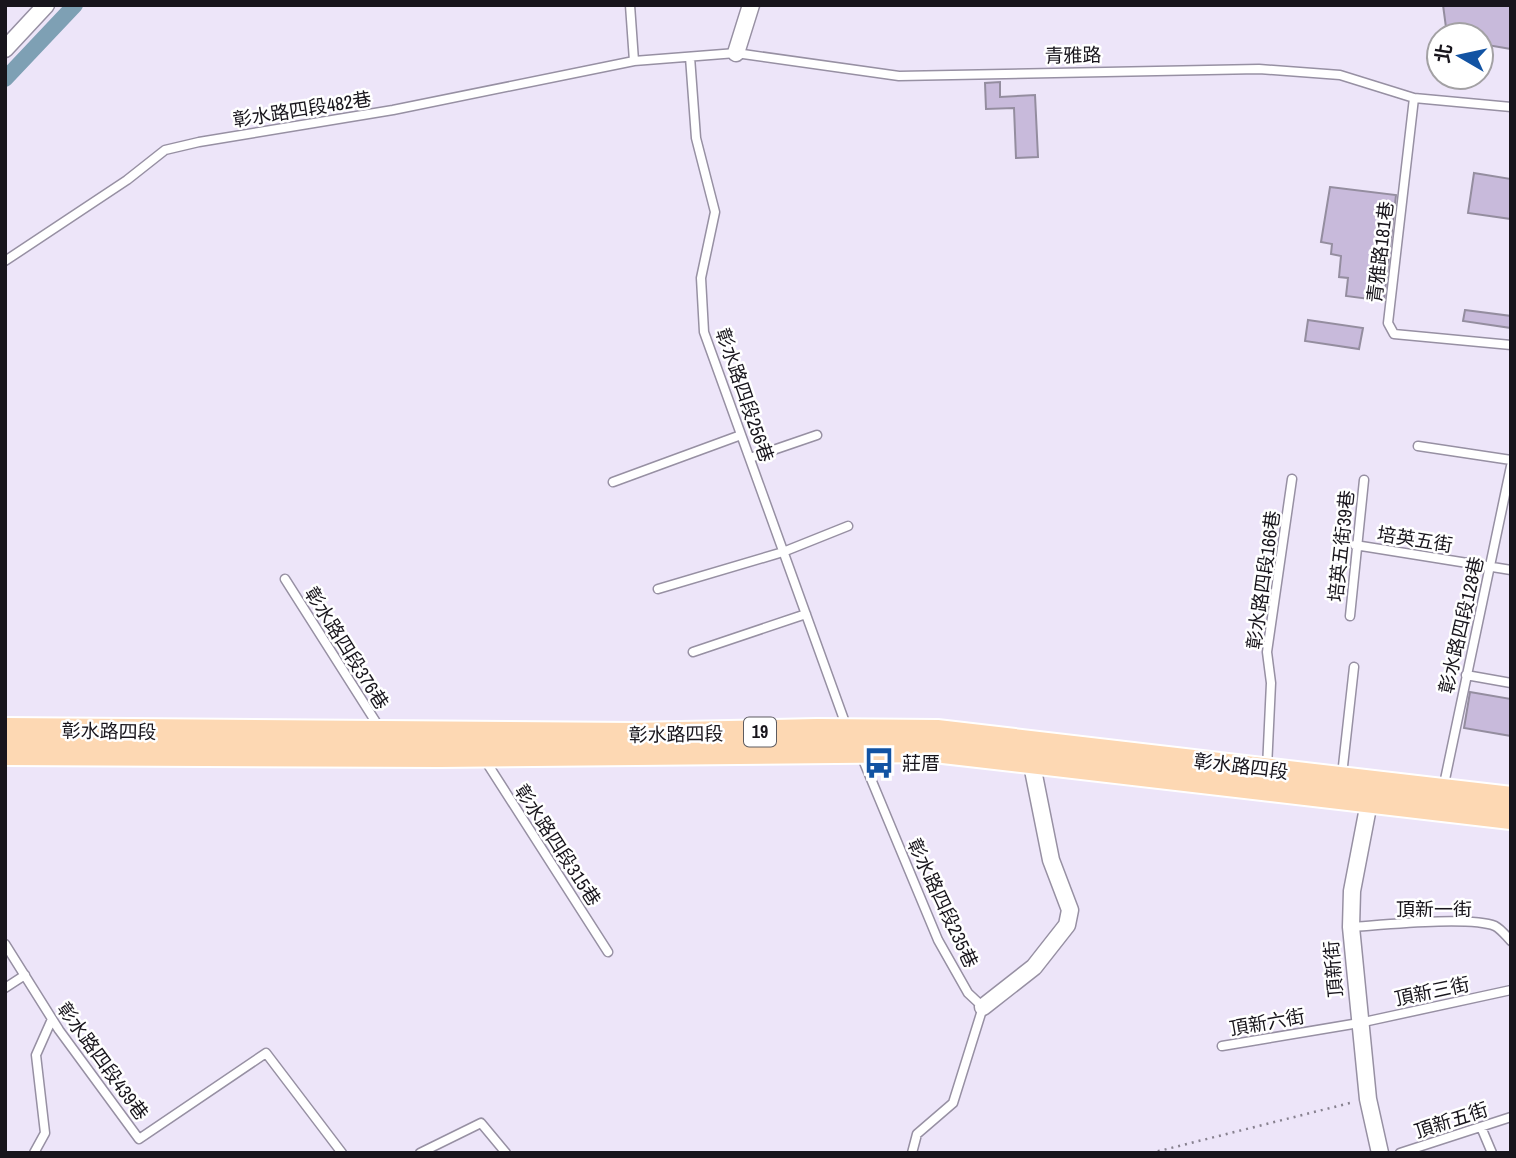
<svg xmlns="http://www.w3.org/2000/svg" width="1516" height="1158" viewBox="0 0 1516 1158" font-family="'Archivo Narrow','Noto Sans TC',sans-serif">
<style>
.lines{fill:none;stroke-linecap:round;stroke-linejoin:round}
.canal{stroke:#7ea0b4;stroke-width:16}
.building{fill:#c8badb;stroke:#948d9f;stroke-width:2}
.lane-casing{stroke:#9790a3;stroke-width:11}
.street-casing{stroke:#9790a3;stroke-width:19}
.primary-casing{stroke:#fff;stroke-width:28}
.path{stroke:#87818f;stroke-width:2.5;stroke-dasharray:2 5;stroke-linecap:butt}
.lane{stroke:#fff;stroke-width:8}
.street{stroke:#fff;stroke-width:16}
.primary{stroke:#fdd8b3;stroke-width:24}
.labels{text-anchor:middle;stroke-width:5;stroke-linejoin:round;paint-order:stroke}
.shield{fill:#fff;stroke:#5d5b60;stroke-width:2}
.shield-label{font-size:18px;font-weight:bold;fill:#18151c}
.street-label{font-size:19px;fill:#18151c;stroke:#fff}
.poi-label{font-size:19px;fill:#18151c;stroke:#fff;text-anchor:start}
</style>
<rect width="100%" height="100%" fill="#ede5f9"/>
<g class="lines">
<path class="canal" d="M5,79L75,5"/>
</g>
<path class="building" d="M1443,5H1511V49L1481,44V35H1447Z
M1000,82V97L1035,95L1038,157L1016,158L1014,108L986,109L985,83Z
M1474,173L1511,179V219L1468,213Z
M1330,187L1396,195L1384,301L1346,296L1348,278L1339,277L1341,256L1331,254L1332,244L1321,242Z
M1465,310L1511,316V328L1463,321Z
M1308,320L1363,328L1359,349L1305,341Z
M1470,692L1511,699V736L1464,728Z"/>
<g class="lines">
<defs>
<path id="lane" d="M630,5L634,61
M690,57L696,138L715,212L701,278L704,332L847,728
M1414,98L1388,323L1394,334L1511,345
M5,261L127,180L165,150L199,142L393,110L634,61L736,53L899,76L1259,69L1340,75L1414,98L1511,107
M1418,446L1511,460
M750,458L817,435
M613,482L741,435
M1355,545L1511,570
M285,579L379,727
M658,589L783,552L848,526
M1350,616L1364,480
M693,652L806,614
M1466,675L1511,683
M861,755L938,940L968,993L983,1007L953,1103L917,1134L912,1153
M485,760L608,952
M1267,768L1271,683L1267,652L1292,479
M1342,775L1354,667
M1443,789L1511,466
M1351,927C1382,925 1469,916 1495,926C1501,929 1506,936 1511,941
M5,944L59,1030L139,1139L266,1053L342,1153
M5,988L25,975
M1222,1046L1359,1023L1511,990
M1481,1127L1492,1153
M34,1153L45,1133L36,1055L52,1019
M420,1153L481,1123L506,1153
M1400,1153L1511,1117"/>
<path id="street" d="M5,49L46,5
M736,53L751,5
M1371,792L1352,891L1351,927L1368,1099L1380,1153
M983,1007L1034,967L1067,925L1070,910L1051,860L1031,760"/>
<path id="primary" d="M5,730L633,735L817,731L937,732L1511,799
M5,753L440,755L934,750L1511,817"/>
</defs>
<use href="#lane" class="lane-casing"/>
<use href="#street" class="street-casing"/>
<use href="#primary" class="primary-casing"/>
<path class="path" d="M1151,1153L1354,1102"/>
<use href="#lane" class="lane"/>
<use href="#street" class="street"/>
<use href="#primary" class="primary"/>
</g>
<defs>
<symbol id="bus-bare" viewBox="-9 -9 18 18"><path d="M-5-6H5V4H4V6H2V4H-2V6H-4V4H-5ZM-3.5-4V0h7V-4ZM-3.5 1.2v1.5H-2V1.2ZM2 1.2v1.5H3.5V1.2Z" fill="#1253a3" stroke="#fff" stroke-width="2.5" paint-order="stroke"/></symbol>
</defs>
<g fill-rule="evenodd">
<use href="#bus-bare" x="857" y="741" width="44" height="44"/>
</g>
<g class="labels">
<rect class="shield" x="744" y="717.5" width="32" height="29" rx="5"/>
<g class="shield-label">
<text x="760" y="738">19</text>
</g>
<g class="street-label">
<text transform="translate(1073 55) rotate(-1)" y="7">青雅路</text>
<text transform="translate(302 109) rotate(-9)" y="7">彰水路四段482巷</text>
<text transform="translate(1380 252) rotate(-83)" y="7">青雅路181巷</text>
<text transform="translate(745 395) rotate(71)" y="7">彰水路四段256巷</text>
<text transform="translate(1415 539) rotate(9)" y="7">培英五街</text>
<text transform="translate(1341 546) rotate(-84)" y="7">培英五街39巷</text>
<text transform="translate(1263 580) rotate(-82)" y="7">彰水路四段166巷</text>
<text transform="translate(1461 625) rotate(-77)" y="7">彰水路四段128巷</text>
<text transform="translate(347 648) rotate(58)" y="7">彰水路四段376巷</text>
<text transform="translate(109 731) rotate(1)" y="7">彰水路四段</text>
<text transform="translate(676 734) rotate(-1)" y="7">彰水路四段</text>
<text transform="translate(1241 766) rotate(7)" y="7">彰水路四段</text>
<text transform="translate(558 845) rotate(57)" y="7">彰水路四段315巷</text>
<text transform="translate(943 903) rotate(65)" y="7">彰水路四段235巷</text>
<text x="1434" y="916">頂新一街</text>
<text transform="translate(1333 969) rotate(-95)" y="7">頂新街</text>
<text transform="translate(1432 991) rotate(-12)" y="7">頂新三街</text>
<text transform="translate(1267 1022) rotate(-10)" y="7">頂新六街</text>
<text transform="translate(103 1061) rotate(54)" y="7">彰水路四段439巷</text>
<text transform="translate(1451 1120) rotate(-18)" y="7">頂新五街</text>
</g>
<g class="poi-label">
<text x="902" y="770">莊厝</text>
</g>
</g>
<rect width="1516" height="1158" fill="none" stroke="#18151c" stroke-width="14"/>
<g transform="translate(1460 56) rotate(279)"><circle r="33" fill="#ffffff" stroke="#a3a1a4" stroke-width="2"/>
<path d="M0-5L12 26L0 18L-12 26Z" fill="#1253a3"/>
<text y="-10" font-size="19" font-weight="bold" text-anchor="middle" fill="#18151c">北</text>
</g>
</svg>
